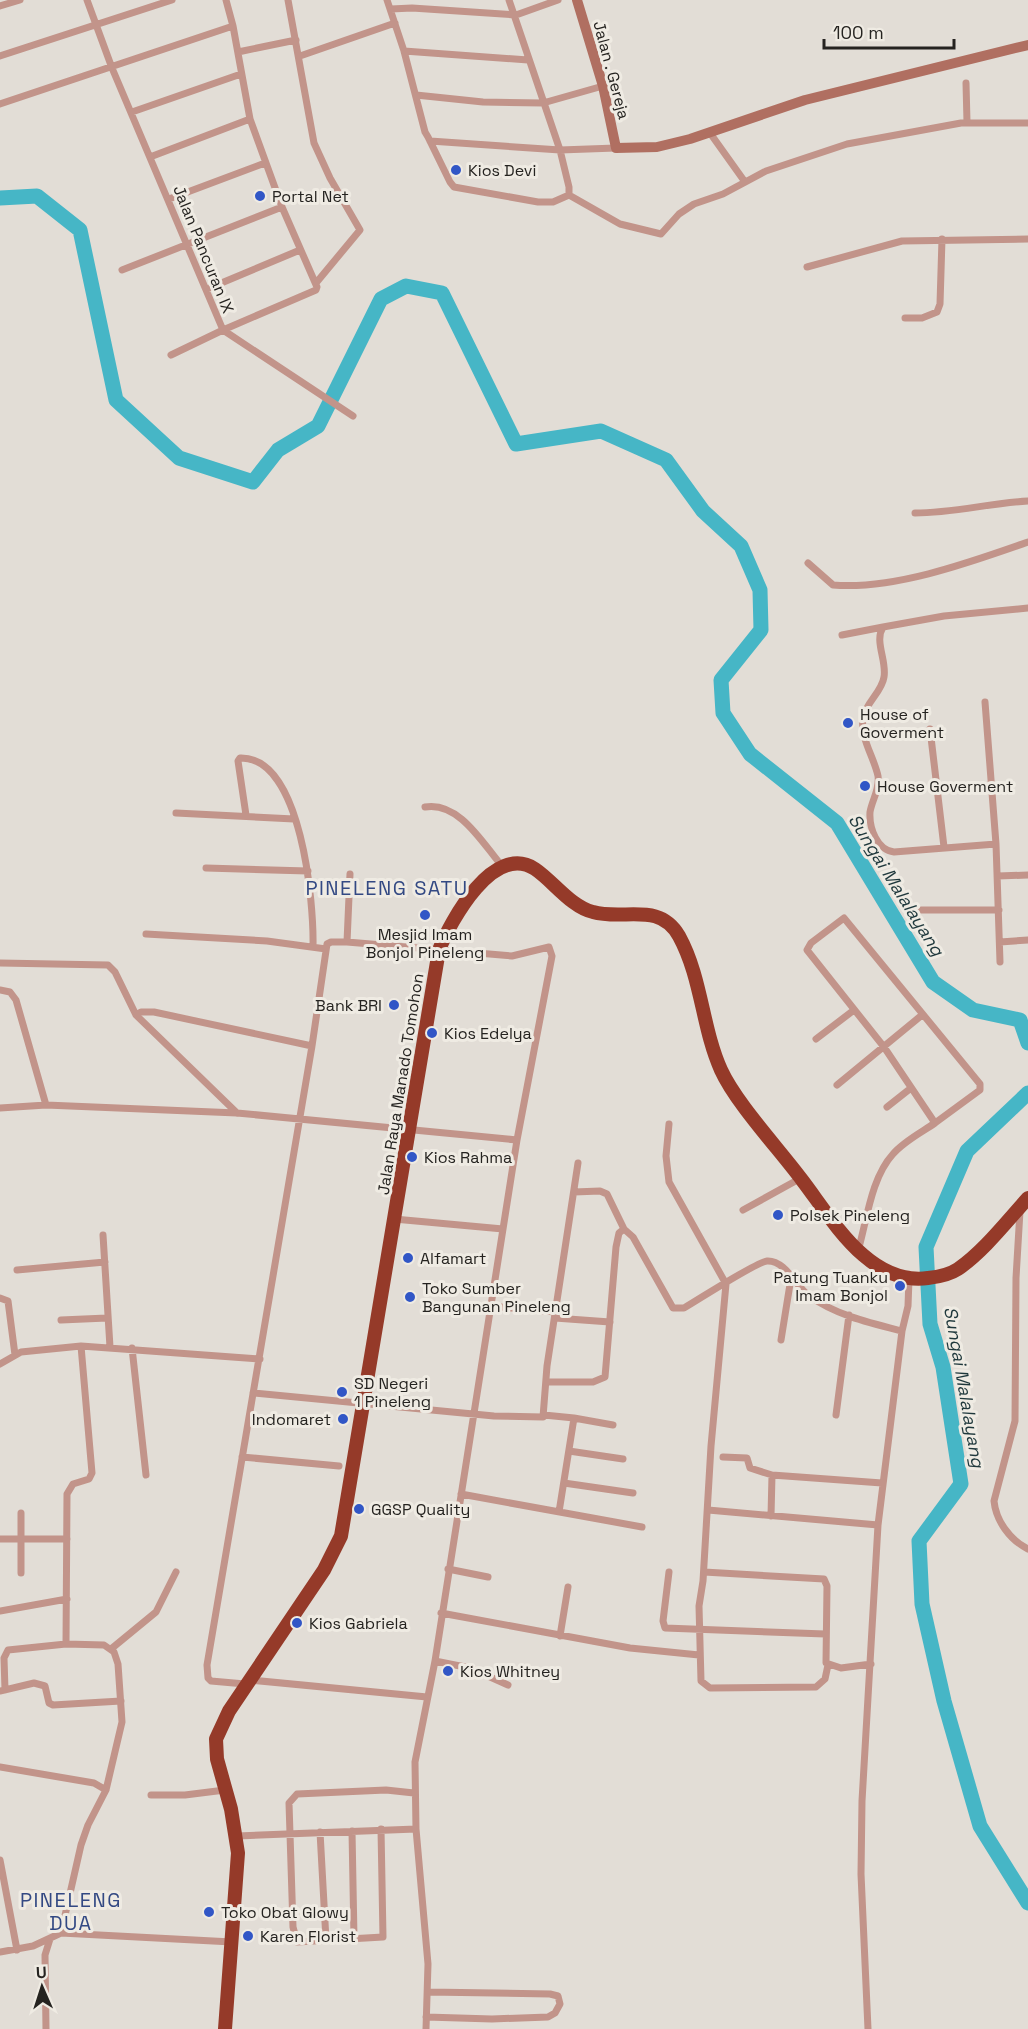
<svg xmlns="http://www.w3.org/2000/svg" width="1028" height="2029" viewBox="0 0 1028 2029" font-family="'Space Grotesk',sans-serif">
<style>
.lines{fill:none;stroke-linecap:round;stroke-linejoin:round}
.river{stroke:#46b6c6;stroke-width:15}
.street{stroke:#c2948a;stroke-width:7}
.secondary{stroke:#b06f61;stroke-width:10}
.highway{stroke:#953a29;stroke-width:14}
.poi-dot{fill:#3156c6;stroke:#efebe3;stroke-width:2}
.labels{text-anchor:middle;stroke-width:6;stroke-linejoin:round;paint-order:stroke}
.street-label{font-size:16px;fill:#252320;stroke:#efebe3}
.poi-label{font-size:16px;fill:#252320;stroke:#efebe3;text-anchor:start}
.water-label{font-size:18px;font-style:italic;fill:#1f383c;stroke:#efebe3}
.quarter-label{font-size:20px;letter-spacing:1.5px;fill:#334983;stroke:#efebe3}
</style>
<rect width="100%" height="100%" fill="#e2ddd6"/>
<g class="lines">
<path class="river" d="M0,198L37,196L80,230L116,400L179,458L253,482L278,450L318,426L381,299L406,286L442,293L516,444L601,431L666,460L703,511L741,546L760,590L761,630L721,680L723,713L750,754L837,823L933,982L973,1010L1020,1020L1028,1043
M1028,1093L967,1151L926,1247L930,1324L943,1367L961,1484L919,1541L922,1604L944,1701L980,1826L1028,1903"/>
<path class="street" d="M87,0L112,68L223,330L316,290L317,287L282,207L250,119L233,26L226,0
M288,0L314,143L330,178L360,230L316,283
M387,0L404,51L425,132L428,137L450,182L454,187L538,202H553L569,195V187L560,150L430,141
M509,0L560,150L616,148
M0,6L20,0
M391,9L412,8L516,15L558,0
M404,51L528,60
M238,52L296,40
M0,56L172,0
M300,56L395,23
M966,83L967,122
M416,95L483,102L543,103L603,86
M0,104L233,26
M132,112L241,74
M710,133L745,182
M150,157L250,119
M569,195L620,224L661,234L679,214L694,204L723,194L766,171L847,144L961,123H1028
M169,199L265,163
M807,267L902,241L1028,239
M122,270L282,207
M207,289L300,250
M905,318H922L937,312L940,304L942,239
M171,355L223,330L353,416
M915,513C953,513 990,503 1028,501
M808,563L833,585C894,590 971,562 1028,542
M842,635L883,627
M985,702L996,844L1000,962
M930,729L944,847
M425,807C459,801 483,844 502,866
M176,813L294,819
M246,815L238,761L240,758C302,756 314,904 313,947
M996,844L894,852C877,850 869,828 870,812C872,800 880,789 878,776C874,757 860,738 863,718C866,702 882,692 884,677C887,661 874,641 883,627L944,616L1028,608
M206,868L308,871
M998,876L1028,875
M915,910H999
M146,934L267,941L326,949
M347,942L350,874
M1000,942L1028,940
M0,963L108,965L115,972L136,1015
M0,990L10,992L16,1000L46,1105
M816,1039L854,1010
M837,1085L922,1015
M887,1107L911,1088
M0,1108L46,1105L237,1113L517,1140
M237,1113L136,1015L141,1012H154L312,1046
M669,1124L666,1156L669,1182L726,1284L711,1446L703,1581L699,1606L701,1681L710,1688L816,1687L825,1679L828,1665
M574,1192L600,1191L607,1194L624,1229
M743,1210L801,1178
M1020,1211L1016,1278L1015,1421L994,1501C996,1521 1010,1540 1028,1549
M394,1219L503,1229
M103,1235L110,1347
M858,1251C867,1220 871,1178 893,1154C904,1141 922,1132 935,1123L884,1047L807,950L811,943L844,918L980,1084V1090L935,1123
M17,1270L105,1262
M0,1298L8,1301L15,1355
M490,1306L555,1312
M555,1318L610,1322
M61,1320L107,1318
M781,1340L791,1278
M81,1346L92,1473L89,1479L73,1484L67,1494L66,1644L104,1645L114,1652L118,1664L122,1722L106,1790
M132,1348L146,1475
M0,1364L21,1352L81,1346L260,1359
M546,1382H593L605,1377L616,1247L619,1233L624,1229L633,1237L673,1308H684C698,1300 756,1262 767,1261C785,1260 796,1286 808,1295C835,1315 870,1323 902,1331
M253,1393L494,1416L543,1417L547,1366L578,1163
M544,1415L574,1418
M836,1415L849,1315
M569,1451L623,1459
M242,1457L339,1466
M723,1457L747,1458L750,1468L772,1475L882,1483
M564,1483L633,1493
M461,1494L642,1527
M708,1510L878,1525
M559,1512L574,1418L613,1425
M21,1513V1573
M771,1516L772,1475
M0,1539H67
M448,1569L488,1577
M669,1572L663,1621L665,1628L825,1634
M704,1572L824,1579L827,1586L826,1663L841,1668L871,1664
M0,1611L67,1599
M441,1613L630,1648L699,1655
M560,1636L568,1587
M111,1649L156,1612L176,1572
M435,1661L470,1668L508,1685
M250,1680L427,1697
M245,1684L211,1681L208,1678L207,1665L312,1046L327,944L331,942H347L512,956L549,947L552,956L517,1140L435,1661L415,1762L416,1829L428,1964L426,2029
M5,1690L4,1658L8,1650L66,1644
M0,1691L34,1683L45,1686L49,1703L53,1705L121,1701
M0,1767L94,1783L106,1790L88,1825L81,1845L61,1933
M151,1795H185L225,1790
M381,1829L383,1937L297,1942L293,1927L289,1803L297,1794L386,1790L414,1793
M352,1831L354,1938
M320,1832L326,1940
M237,1836L416,1829
M0,1860L17,1950
M0,1952L33,1946L61,1933L232,1942
M426,2017L492,2019L548,2017L555,2013L560,2004L558,1996L550,1994L428,1992
M46,2029L45,1955L50,1939
M868,2029L861,1874L862,1801L878,1525L902,1331L908,1306L909,1279"/>
<path class="secondary" d="M577,0L603,86L616,148L657,147L690,139L805,100L1028,45"/>
<path class="highway" d="M225,2029L238,1853L231,1809L217,1759L216,1739L229,1711L324,1570L341,1536L439,950C451,920 494,842 535,869C553,881 571,907 593,912C624,921 659,901 679,936C702,978 702,1028 721,1070C736,1103 779,1149 802,1180C832,1219 869,1286 928,1278C938,1277 949,1275 958,1269C984,1251 1007,1221 1028,1198"/>
</g>
<g class="poi-dot">
<circle cx="456" cy="170" r="6"/>
<circle cx="260" cy="196" r="6"/>
<circle cx="848" cy="723" r="6"/>
<circle cx="865" cy="786" r="6"/>
<circle cx="425" cy="915" r="6"/>
<circle cx="394" cy="1005" r="6"/>
<circle cx="432" cy="1033" r="6"/>
<circle cx="412" cy="1157" r="6"/>
<circle cx="778" cy="1215" r="6"/>
<circle cx="408" cy="1258" r="6"/>
<circle cx="900" cy="1286" r="6"/>
<circle cx="410" cy="1297" r="6"/>
<circle cx="342" cy="1392" r="6"/>
<circle cx="343" cy="1419" r="6"/>
<circle cx="359" cy="1509" r="6"/>
<circle cx="297" cy="1623" r="6"/>
<circle cx="448" cy="1671" r="6"/>
<circle cx="209" cy="1912" r="6"/>
<circle cx="248" cy="1936" r="6"/>
</g>
<g class="labels">
<g class="street-label">
<text transform="translate(612 70) rotate(75)" y="6">Jalan . Gereja</text>
<text transform="translate(204 249) rotate(68)" y="6">Jalan Pancuran IX</text>
<text transform="translate(400 1084) rotate(-81)" y="6">Jalan Raya Manado Tomohon</text>
</g>
<g class="poi-label">
<text x="468" y="176">Kios Devi</text>
<text x="272" y="202">Portal Net</text>
<text x="860" y="720">House of<tspan x="860" dy="18">Goverment</tspan></text>
<text x="877" y="792">House Goverment</text>
<text x="425" y="940" text-anchor="middle">Mesjid Imam<tspan x="425" dy="18">Bonjol Pineleng</tspan></text>
<text x="382" y="1011" text-anchor="end">Bank BRI</text>
<text x="444" y="1039">Kios Edelya</text>
<text x="424" y="1163">Kios Rahma</text>
<text x="790" y="1221">Polsek Pineleng</text>
<text x="420" y="1264">Alfamart</text>
<text x="888" y="1283" text-anchor="end">Patung Tuanku<tspan x="888" dy="18">Imam Bonjol</tspan></text>
<text x="422" y="1294">Toko Sumber<tspan x="422" dy="18">Bangunan Pineleng</tspan></text>
<text x="354" y="1389">SD Negeri<tspan x="354" dy="18">1 Pineleng</tspan></text>
<text x="331" y="1425" text-anchor="end">Indomaret</text>
<text x="371" y="1515">GGSP Quality</text>
<text x="309" y="1629">Kios Gabriela</text>
<text x="460" y="1677">Kios Whitney</text>
<text x="221" y="1918">Toko Obat Glowy</text>
<text x="260" y="1942">Karen Florist</text>
</g>
<g class="water-label">
<text transform="translate(896 885) rotate(58)" y="6">Sungai Malalayang</text>
<text transform="translate(964 1387) rotate(80)" y="6">Sungai Malalayang</text>
</g>
<g class="quarter-label">
<text x="387" y="895">PINELENG SATU</text>
<text x="71" y="1907">PINELENG<tspan x="71" dy="23">DUA</tspan></text>
</g>
</g>
<g transform="translate(42 1987) rotate(357)" stroke="#efebe3" stroke-width="4.5" paint-order="stroke">
<path d="M0-4.5L10 22L0 15L-10 22Z" fill="#252320"/>
<text y="-9" font-size="16" font-weight="bold" text-anchor="middle" fill="#252320">U</text>
</g>
<path d="M824 39v9h130v-9" fill="none" stroke="#252320" stroke-width="3"/>
<text x="833" y="39" font-size="18" fill="#252320" stroke="#efebe3" stroke-width="4.5" paint-order="stroke">100 m</text>
</svg>
